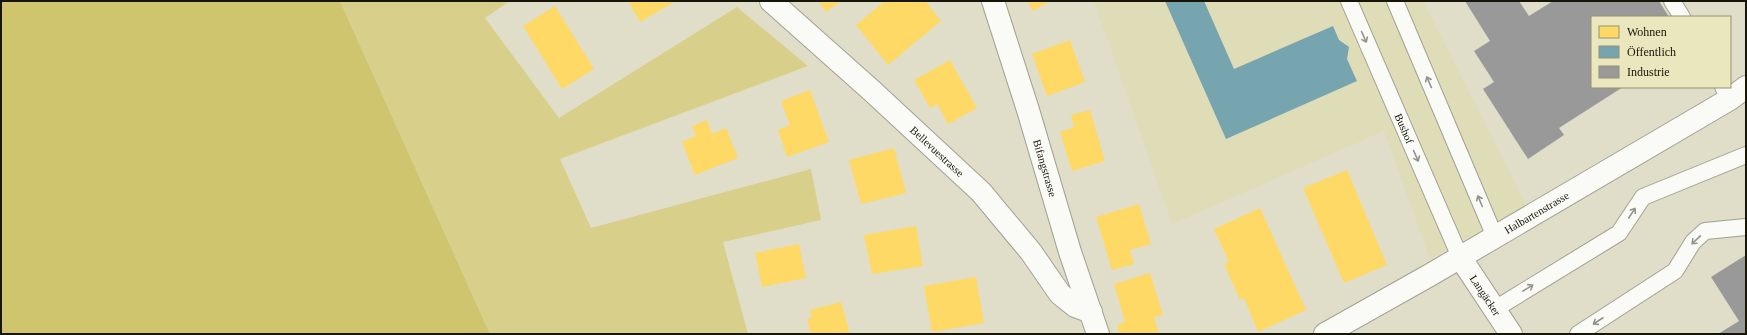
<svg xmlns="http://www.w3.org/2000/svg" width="1747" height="335" viewBox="0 0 1747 335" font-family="Georgia,serif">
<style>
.built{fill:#dfdcb8}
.green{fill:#d8d08a}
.forest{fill:#cec56e}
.homes{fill:#ffd966}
.public{fill:#76a5af}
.industry{fill:#999}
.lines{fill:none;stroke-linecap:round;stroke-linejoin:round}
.service-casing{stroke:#a3a190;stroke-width:18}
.minor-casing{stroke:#a3a190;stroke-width:24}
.service{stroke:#fafaf7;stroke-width:16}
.minor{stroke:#fafaf7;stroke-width:22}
.oneway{stroke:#94938b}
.labels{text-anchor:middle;stroke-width:4;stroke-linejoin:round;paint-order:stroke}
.street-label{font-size:11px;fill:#171507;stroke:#eae6bd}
</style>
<rect width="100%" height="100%" fill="#e0dec8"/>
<path class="built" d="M1094,1H1423L1526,205L1430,259L1384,131L1172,224Z"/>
<path class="green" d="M340,1H510L485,18L559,118L737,7L808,66L560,159L591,228L811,169L821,220L723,242L748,334H490Z"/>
<path class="forest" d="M1,1H340L490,334H1Z"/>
<path class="homes" d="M628,1H676L640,22Z
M818,1H841L826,12Z
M885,1H925L941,21L888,65L856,25Z
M1027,1H1050L1033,11Z
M555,6L594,69L562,89L523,26Z
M1070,40L1085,82L1047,96L1032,54Z
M950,60L977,108L948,124L937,104L930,108L914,80Z
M810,90L829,142L787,157L778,130L790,125L781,101Z
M1090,110L1105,161L1072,171L1060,132L1074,127L1071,115Z
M707,120L712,134L726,128L738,158L695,175L682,142L696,136L692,126Z
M894,148L906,193L861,204L849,160Z
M1347,170L1387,265L1344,283L1303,188Z
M1139,204L1151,244L1130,250L1134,264L1112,270L1096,217Z
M1260,208L1306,310L1258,332L1244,298L1240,300L1224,264L1229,262L1214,229Z
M916,226L923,266L872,274L864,235Z
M799,244L806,278L762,287L755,253Z
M1150,273L1163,315L1154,317L1159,334H1120L1117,325L1125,322L1114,284Z
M976,277L984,323L932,332L924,286Z
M841,302L850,334H811L807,319L812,318L810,310Z"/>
<path class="public" d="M1165,1H1204L1234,69L1333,26L1339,40L1349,47L1347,59L1357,81L1226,139Z"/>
<path class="industry" d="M1465,1H1519L1529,16L1553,1H1659L1669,17H1592V87H1623L1559,128L1564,135L1528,159L1483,89L1494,82L1474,51L1490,41Z
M1746,255V334H1718L1739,321L1711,277Z"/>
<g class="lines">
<defs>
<g id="service">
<path id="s1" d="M1349,1L1460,257"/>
<path d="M1395,1L1495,237"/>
<path d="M1672,1L1682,17"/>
<path d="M1723,87L1730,99"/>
<path d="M1495,309L1619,233L1643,197L1746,155"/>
<path d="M1578,334L1675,271L1693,242L1705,231L1746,227"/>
</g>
<g id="minor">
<path id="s2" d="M771,1L871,90L981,192L1031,252L1060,294L1075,306L1091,312"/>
<path id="s3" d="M993,1L1028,110L1070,252L1098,334"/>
<path id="s4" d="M1460,257L1511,334"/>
<path id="s5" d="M1325,334L1430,275L1713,109L1730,99L1746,87"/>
</g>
</defs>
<use href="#service" class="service-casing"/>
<use href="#minor" class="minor-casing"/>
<use href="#service" class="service"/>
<use href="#minor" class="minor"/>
</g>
<defs><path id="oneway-shaft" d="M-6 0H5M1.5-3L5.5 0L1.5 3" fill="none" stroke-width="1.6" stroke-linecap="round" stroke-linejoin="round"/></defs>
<g class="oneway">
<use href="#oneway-shaft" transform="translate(1364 37) rotate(66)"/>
<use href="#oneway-shaft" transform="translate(1429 82) rotate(-113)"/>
<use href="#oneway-shaft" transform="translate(1416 156) rotate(66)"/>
<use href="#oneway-shaft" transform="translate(1480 201) rotate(-113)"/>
<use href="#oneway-shaft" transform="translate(1632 213) rotate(-56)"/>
<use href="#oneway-shaft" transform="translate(1696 240) rotate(136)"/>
<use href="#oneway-shaft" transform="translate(1528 288) rotate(-31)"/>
<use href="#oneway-shaft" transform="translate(1598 321) rotate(147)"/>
</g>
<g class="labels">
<g class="street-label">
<text dy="4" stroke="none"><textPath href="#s1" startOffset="139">Bushof</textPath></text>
<text dy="4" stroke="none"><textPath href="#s2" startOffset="224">Bellevuestrasse</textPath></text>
<text dy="4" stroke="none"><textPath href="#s3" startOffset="175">Bifangstrasse</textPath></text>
<text dy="4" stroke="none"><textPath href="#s5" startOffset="244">Halbartenstrasse</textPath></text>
<text dy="4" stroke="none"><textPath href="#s4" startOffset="46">Langäcker</textPath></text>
</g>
</g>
<rect width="1747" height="335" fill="none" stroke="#171507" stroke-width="4"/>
<rect x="1591" y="16" width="140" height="72" fill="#eae6bd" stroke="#969274"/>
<rect x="1599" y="26" width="20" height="12" fill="#ffd966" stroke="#969274"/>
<text x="1627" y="36" font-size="12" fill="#171507">Wohnen</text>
<rect x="1599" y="46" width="20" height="12" fill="#76a5af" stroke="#969274"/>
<text x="1627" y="56" font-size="12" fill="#171507">Öffentlich</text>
<rect x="1599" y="66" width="20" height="12" fill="#999999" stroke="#969274"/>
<text x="1627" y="76" font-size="12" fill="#171507">Industrie</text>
</svg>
